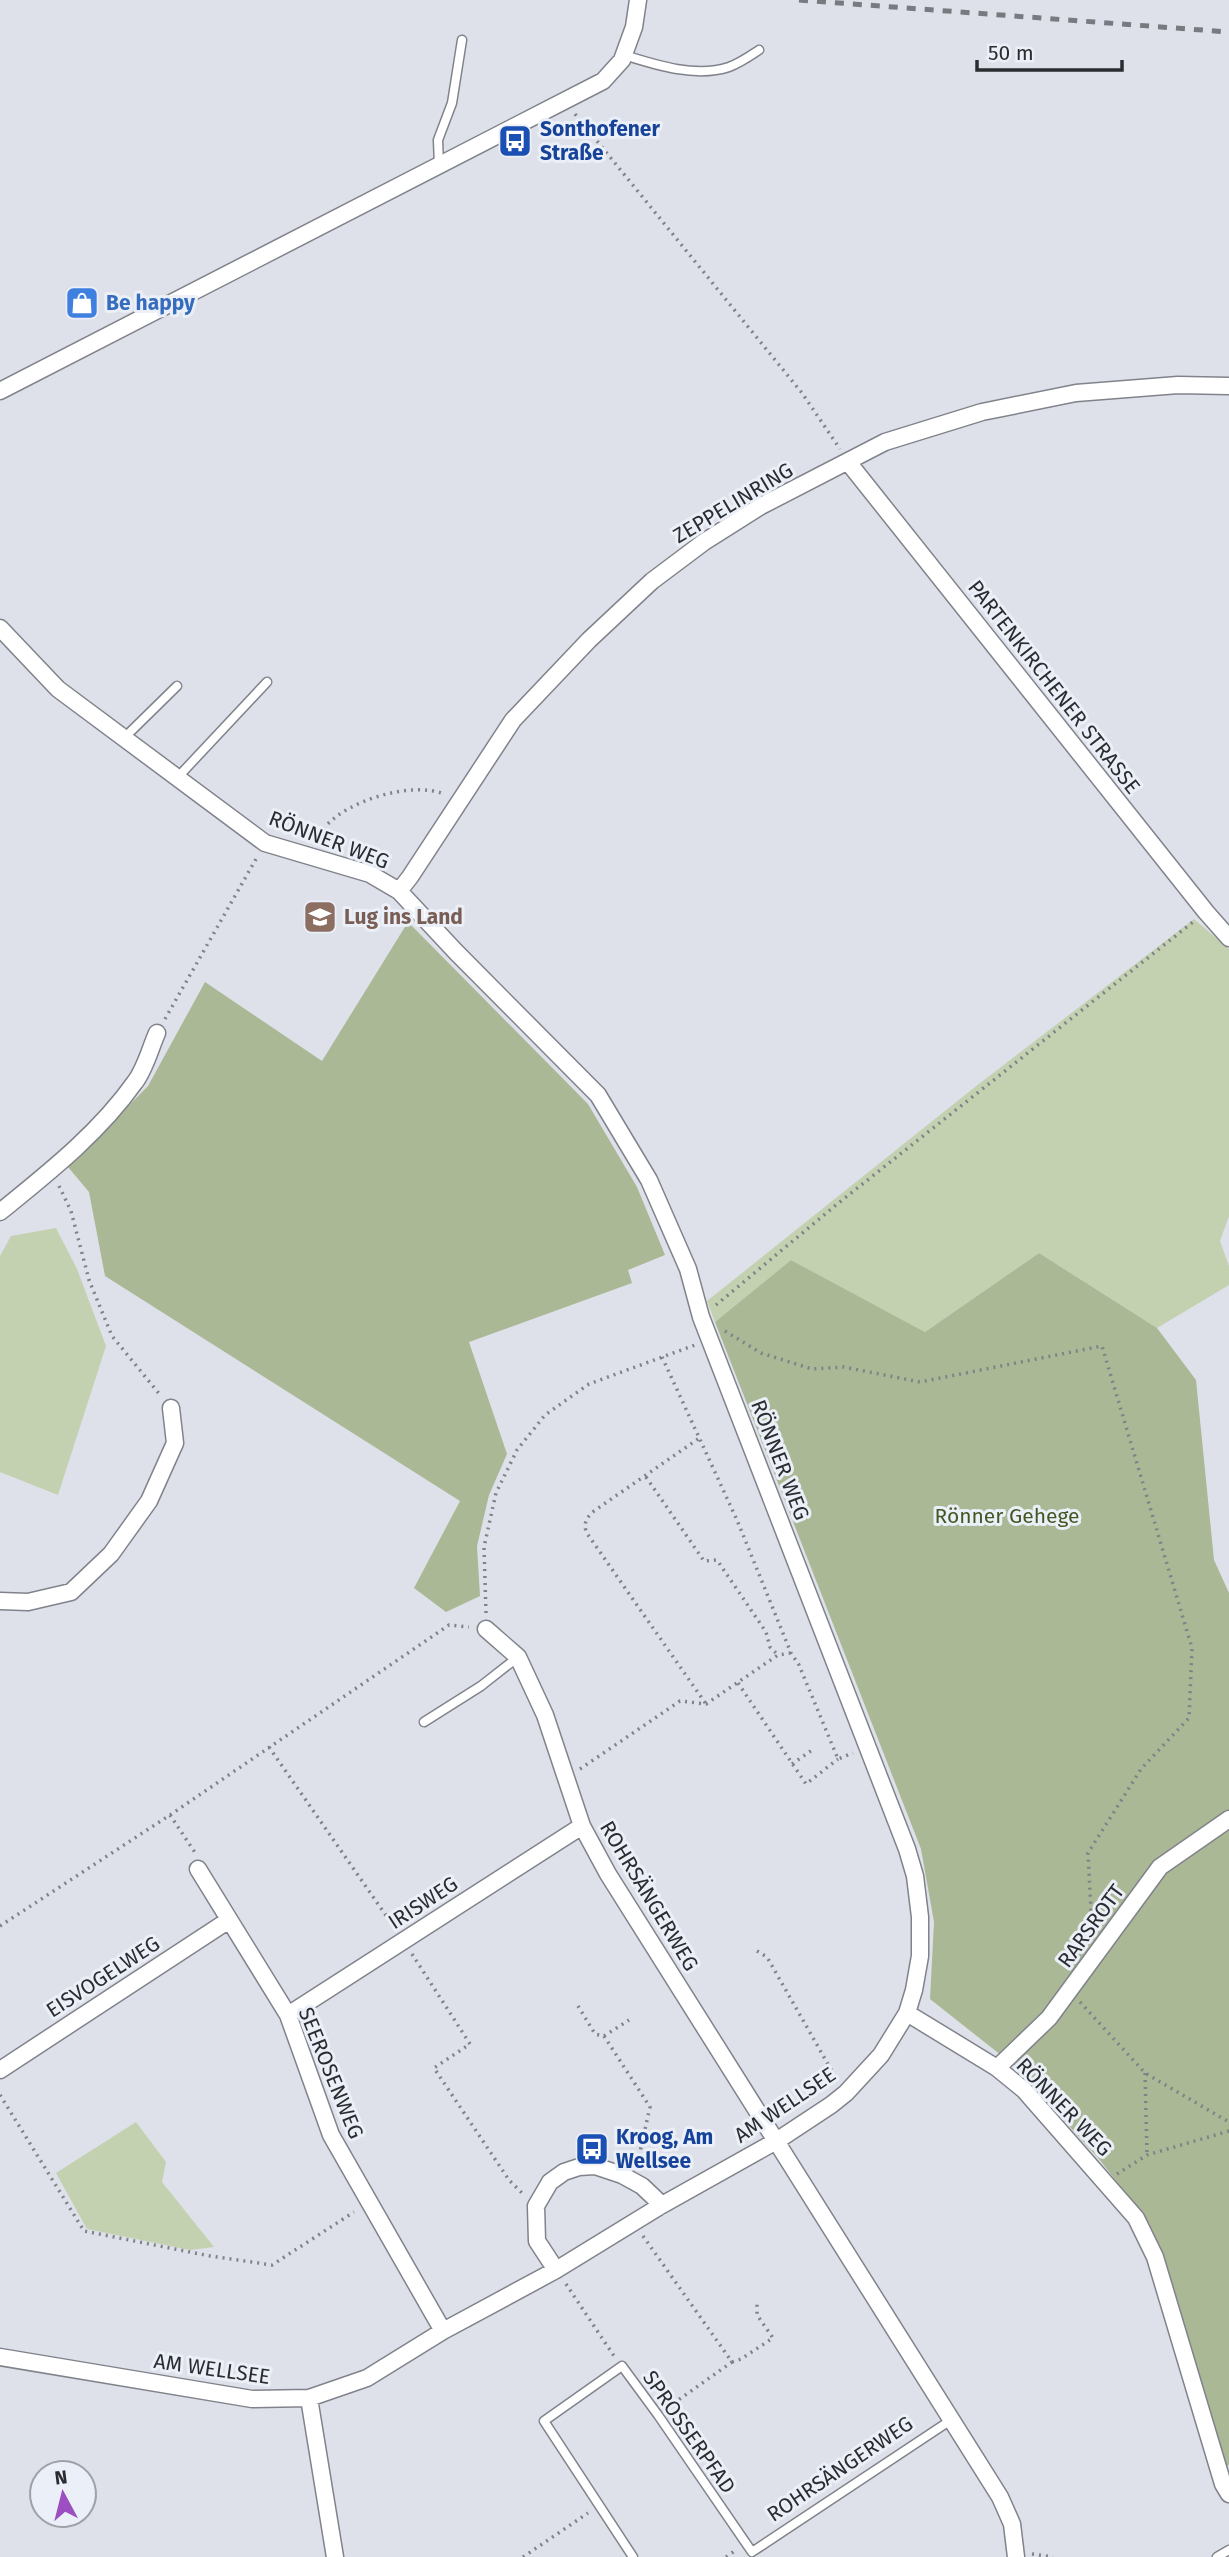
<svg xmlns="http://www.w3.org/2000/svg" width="1229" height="2557" viewBox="0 0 1229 2557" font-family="'Fira Sans',sans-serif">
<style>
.green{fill:#c3d1b0}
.forest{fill:#aab896}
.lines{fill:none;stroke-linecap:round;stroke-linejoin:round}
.lane-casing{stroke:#80838b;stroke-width:11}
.street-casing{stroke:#80838b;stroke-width:19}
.path{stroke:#7f8287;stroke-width:3.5;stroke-dasharray:2 5;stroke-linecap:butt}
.lane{stroke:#fff;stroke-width:8}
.street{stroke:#fff;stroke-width:16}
.rail{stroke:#787a80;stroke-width:5;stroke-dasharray:9 9;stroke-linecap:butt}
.labels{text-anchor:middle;stroke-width:6;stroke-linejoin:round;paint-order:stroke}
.transit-label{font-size:21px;font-weight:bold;fill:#164399;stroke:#ebeff7;text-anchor:start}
.shop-label{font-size:21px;font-weight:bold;fill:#366cbe;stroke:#ebeff7;text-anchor:start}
.street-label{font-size:21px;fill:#2a2c2f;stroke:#ebeff7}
.education-label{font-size:21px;font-weight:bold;fill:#785e54;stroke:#ebeff7;text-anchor:start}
.park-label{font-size:21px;fill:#455723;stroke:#ebeff7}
</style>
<rect width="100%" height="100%" fill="#dee1e9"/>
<path class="green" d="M1194,919L1229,949V1216L1220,1241L1229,1266V1285L1157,1328L1039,1253L925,1332L791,1260L715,1322L707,1301L975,1087Z
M56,1228L77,1269L106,1346L58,1495L0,1472V1256L11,1236Z
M136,2122L166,2162L162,2182L214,2247L190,2250L87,2229L56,2173Z"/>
<path class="forest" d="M408,922L588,1104L637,1187L665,1255L628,1270L632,1283L469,1342L507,1454L489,1495L477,1546L480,1596L446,1612L414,1588L460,1501L105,1276L89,1192L68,1167L148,1086L205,982L322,1061Z
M1039,1253L1157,1328L1196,1380L1214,1560L1229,1593V2465L1226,2467L1162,2255L1141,2213L1099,2159L1016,2067L930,1999L934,1922L921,1849L715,1322L791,1260L925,1332Z"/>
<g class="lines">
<defs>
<path id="lane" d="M624,55C656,65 696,78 729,67C740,63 750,56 759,50
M439,166L438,140L452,103L462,40
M124,738L177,686
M177,778L267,682
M424,1722L481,1686L518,1657
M633,2557L544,2421L622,2366L658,2415L752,2552L951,2420
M1217,2557L1229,2550"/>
<path id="street" d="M0,391L603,81L622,60L634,27L638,0
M848,462L1206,912L1229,938
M0,628L58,689L265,843L370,874L399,891L456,952L598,1095L649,1180L688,1269L701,1317L907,1849L915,1876L920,1917V1956L914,1990L907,2013L881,2055L846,2093L831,2105L778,2140L662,2205L556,2270L443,2331L367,2378L309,2398L252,2399L0,2357
M399,891L410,877L513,720L589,640L652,581L704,542L761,506L885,442L982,412L1076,393L1178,385L1229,386
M0,1212C48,1173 99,1133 135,1082C145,1069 150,1049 157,1033
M0,1601L28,1602L71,1592L111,1554L149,1501L175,1443L171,1408
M486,1629L518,1657L545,1715L582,1826L608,1874L1000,2497L1012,2524L1016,2557
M198,1869L288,2015L331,2135L443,2331
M907,2013L997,2068L1024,2090L1136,2218L1155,2257L1223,2484L1229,2494
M288,2015L582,1826
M997,2068L1049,2018L1160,1867L1229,1819
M0,2070L229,1920
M556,2270L537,2241L536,2206L550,2182L564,2172L579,2167L595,2166L622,2175L642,2186L662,2205
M309,2398L335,2557"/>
</defs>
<use href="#lane" class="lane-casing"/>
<use href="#street" class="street-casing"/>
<path class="path" d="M575,114L802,393L840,449
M318,842C320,838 322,831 325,827C348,800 412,781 444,794
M165,1019L256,859
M59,1186L71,1211L89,1280L112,1336L161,1396
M716,1305L836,1205L1193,922
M725,1331L761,1353L812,1369L844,1367L920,1382L1102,1346L1192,1648L1189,1718L1141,1769L1088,1853L1092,1929
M662,1357L737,1520L791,1653L799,1665L838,1759L853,1753
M698,1439L594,1511C586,1518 584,1522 586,1532L706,1704
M646,1477L704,1561L717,1560L766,1632L770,1647L778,1655
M486,1613L484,1547L496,1493L517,1450L545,1415L589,1384L695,1345
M738,1683L806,1784L838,1759
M269,1747L394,1927
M792,1764L815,1748
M580,1769L680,1701L706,1704L778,1655L791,1653
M170,1815L196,1854
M0,1926L170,1815L449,1625L469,1627
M757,1951L767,1957L837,2080
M412,1954L470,2044L434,2068L509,2180L524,2195
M1080,2002L1145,2073L1229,2122
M578,2006L595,2034L604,2036L650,2107L637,2165
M604,2036L629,2020
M1145,2073L1147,2155
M0,2095L84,2231L210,2256L272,2265L354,2212
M1117,2174L1147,2155L1229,2131
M643,2236L732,2362L667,2408
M566,2284L614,2356
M732,2362L741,2359L773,2338L757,2315V2302
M1032,2554L1053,2557
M523,2557L588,2513
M726,2557L736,2550"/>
<use href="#lane" class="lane"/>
<use href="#street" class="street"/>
<path class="rail" d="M799,0L1229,32"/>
</g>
<defs>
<symbol id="bus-square" viewBox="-11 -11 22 22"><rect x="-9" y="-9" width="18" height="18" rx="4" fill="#1a4fb4" stroke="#ebeff7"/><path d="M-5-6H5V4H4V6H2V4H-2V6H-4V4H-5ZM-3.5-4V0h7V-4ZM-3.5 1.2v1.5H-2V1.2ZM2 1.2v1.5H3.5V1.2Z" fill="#fff"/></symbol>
<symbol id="shop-square" viewBox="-11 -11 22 22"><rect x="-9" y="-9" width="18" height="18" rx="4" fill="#3f7fe0" stroke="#ebeff7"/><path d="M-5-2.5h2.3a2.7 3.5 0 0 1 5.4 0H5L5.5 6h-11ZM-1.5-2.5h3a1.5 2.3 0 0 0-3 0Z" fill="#fff"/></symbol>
<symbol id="school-square" viewBox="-11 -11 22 22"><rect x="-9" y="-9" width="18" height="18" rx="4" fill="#8d6e63" stroke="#ebeff7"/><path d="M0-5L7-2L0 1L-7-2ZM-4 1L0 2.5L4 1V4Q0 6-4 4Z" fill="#fff"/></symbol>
</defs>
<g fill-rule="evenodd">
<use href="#bus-square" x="496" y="122" width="38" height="38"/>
<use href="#shop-square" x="63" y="284" width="38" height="38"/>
<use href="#school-square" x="301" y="898" width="38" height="38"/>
<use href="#bus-square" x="573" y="2130" width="38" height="38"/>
</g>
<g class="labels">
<g class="transit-label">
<text x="540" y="136">Sonthofener<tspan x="540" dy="24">Straße</tspan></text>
<text x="616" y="2144">Kroog, Am<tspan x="616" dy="24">Wellsee</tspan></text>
</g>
<g class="shop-label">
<text x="106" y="310">Be happy</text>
</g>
<g class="street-label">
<text transform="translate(733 503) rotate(-31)" y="7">ZEPPELINRING</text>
<text transform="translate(1054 687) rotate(52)" y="7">PARTENKIRCHENER STRASSE</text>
<text transform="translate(329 840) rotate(21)" y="7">RÖNNER WEG</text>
<text transform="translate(780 1460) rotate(69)" y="7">RÖNNER WEG</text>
<text transform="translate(649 1896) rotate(59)" y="7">ROHRSÄNGERWEG</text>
<text transform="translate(423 1903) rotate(-33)" y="7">IRISWEG</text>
<text transform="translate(1091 1926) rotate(-54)" y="7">RARSROTT</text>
<text transform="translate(103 1977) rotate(-33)" y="7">EISVOGELWEG</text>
<text transform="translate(331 2073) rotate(68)" y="7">SEEROSENWEG</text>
<text transform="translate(785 2105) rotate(-34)" y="7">AM WELLSEE</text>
<text transform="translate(1064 2107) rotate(46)" y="7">RÖNNER WEG</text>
<text transform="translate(212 2369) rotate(8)" y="7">AM WELLSEE</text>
<text transform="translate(689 2432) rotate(55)" y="7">SPROSSERPFAD</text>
<text transform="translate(840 2469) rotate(-34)" y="7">ROHRSÄNGERWEG</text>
</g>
<g class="education-label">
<text x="344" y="924">Lug ins Land</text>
</g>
<g class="park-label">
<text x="1007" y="1523">Rönner Gehege</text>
</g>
</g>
<g transform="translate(63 2494) rotate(353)"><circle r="33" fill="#ebeff7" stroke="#9ea1a7" stroke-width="2"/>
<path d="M0-5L12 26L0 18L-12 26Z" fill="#9b4fc0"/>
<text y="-10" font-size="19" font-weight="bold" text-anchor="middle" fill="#2a2c2f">N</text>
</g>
<path d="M977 60v10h145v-10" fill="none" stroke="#2a2c2f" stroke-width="3.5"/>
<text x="988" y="60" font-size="21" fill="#2a2c2f" stroke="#ebeff7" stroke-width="5" paint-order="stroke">50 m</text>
</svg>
